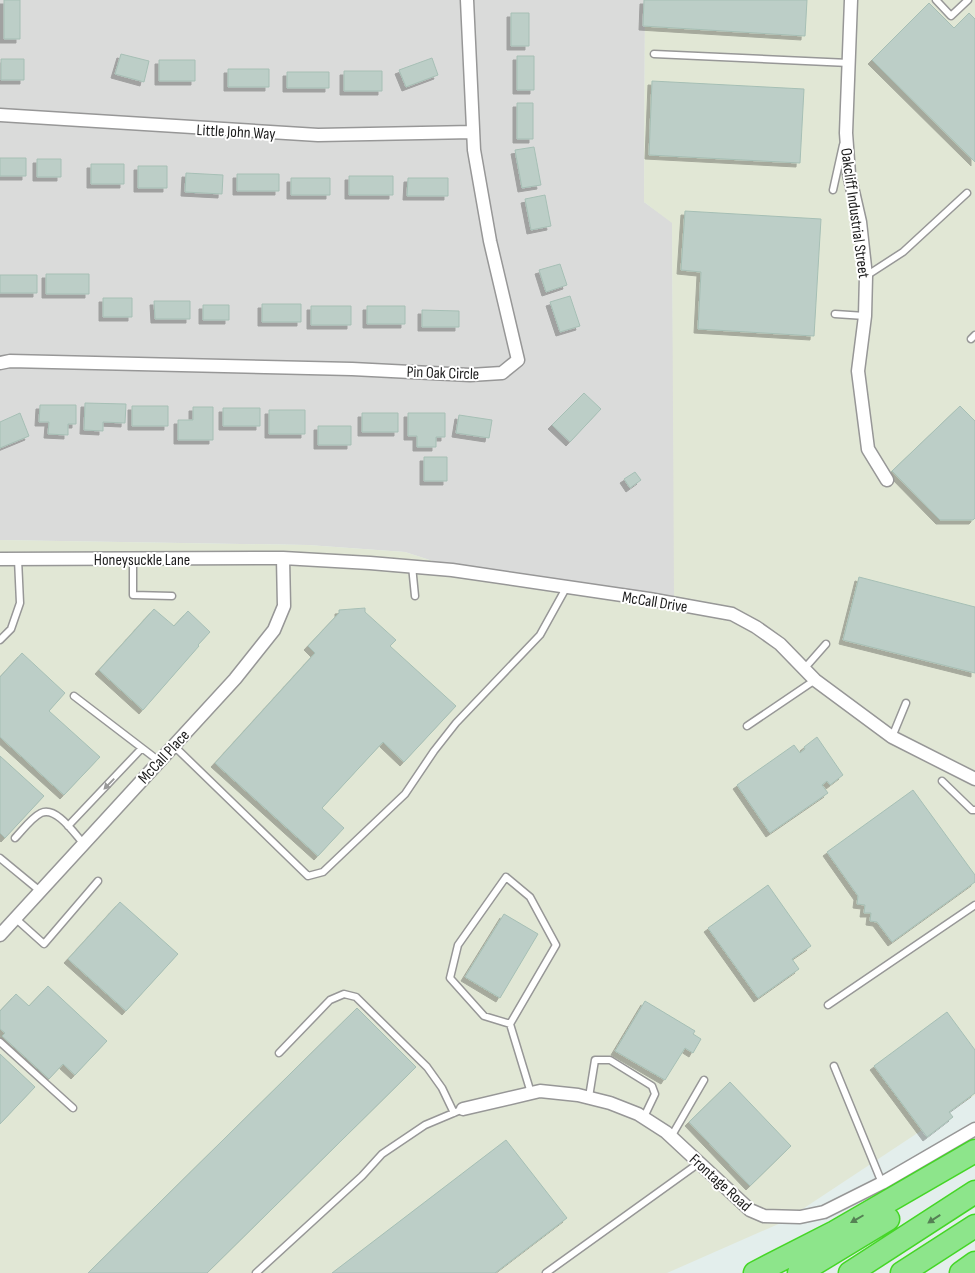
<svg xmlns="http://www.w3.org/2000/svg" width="975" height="1273" viewBox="0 0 975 1273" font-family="'Sofia Sans Condensed',sans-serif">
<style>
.residential{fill:#dadbda}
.industrial{fill:#e1e7d5}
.building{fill:#bccec7;stroke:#a6bfb5;filter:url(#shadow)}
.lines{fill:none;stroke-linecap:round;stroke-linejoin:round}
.lane-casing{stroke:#979797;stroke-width:9}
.street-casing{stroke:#979797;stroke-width:15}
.highway-casing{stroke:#45d626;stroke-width:25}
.lane{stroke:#fff;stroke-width:6}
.street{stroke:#fff;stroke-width:12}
.highway{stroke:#8de58b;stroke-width:22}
.oneway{fill:#999}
.oneway2{fill:#558154}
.labels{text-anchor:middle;stroke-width:4;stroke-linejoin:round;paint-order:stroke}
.street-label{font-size:16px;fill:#1d1d1d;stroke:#fff}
</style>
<defs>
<filter id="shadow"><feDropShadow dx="-4" dy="4" stdDeviation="0" flood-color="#0004"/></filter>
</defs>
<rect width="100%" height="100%" fill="#e3eeec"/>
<path class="residential" d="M0,0H645L644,202L672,222L675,597L476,575L405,552L308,545L0,540Z"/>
<path class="industrial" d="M645,0H975V1095L783,1222L667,1273H0V540L308,545L405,552L476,575L674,597L672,223L644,202Z"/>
<path class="building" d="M4,0H20V39H4Z
M644,0H807L805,36L643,26Z
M929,3L954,28L969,13L975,19V162L872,60Z
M511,13H529V46H511Z
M121,54L149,61L144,82L115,74Z
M517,56H534V90H517Z
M432,58L438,75L406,87L399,70Z
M1,59H24V80H1Z
M159,60H195V81H159Z
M228,69H269V87H228Z
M344,71H382V91H344Z
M287,72H329V88H287Z
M652,81L804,89L800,163L649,155Z
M517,103H533V139H517Z
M534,147L541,185L522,188L515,150Z
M0,158H26V176H0Z
M37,159H61V177H37Z
M91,164H124V184H91Z
M138,166H167V188H138Z
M186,173L223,175L222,194L185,192Z
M237,174H279V191H237Z
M349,176H393V195H349Z
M291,178H330V195H291Z
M408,178H448V196H407Z
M545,195L551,226L531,230L525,199Z
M685,211L821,219L814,336L698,329L701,272L681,270Z
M560,264L567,285L546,292L539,270Z
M46,274H89V294H46Z
M0,275H37V293H0Z
M570,296L580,326L560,332L550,302Z
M103,298H132V317H103Z
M154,301H190V319H155Z
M262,304H301V322H262Z
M203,305H229V320H203Z
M311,306H351V325H311Z
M367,306H405V324H367Z
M422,310L459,311V327H422Z
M584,393L601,409L570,442L552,425Z
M85,403L126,404L125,423L103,422V431L84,430Z
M40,405H76V424H68V435L48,434L49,422H39Z
M132,406H168V426H132Z
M960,406L975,421V518L973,520H940L892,471Z
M193,407H213V440H178V420H193Z
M223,408H260V426H223Z
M269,410H305V434H269Z
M20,413L29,436L0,448V422Z
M362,413H398V432H362Z
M408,413H445V437H436V447H417V436H408Z
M459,415L492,420L489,438L456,433Z
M318,426H351V445H318Z
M424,457H447V481H424Z
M635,472L641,480L630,488L624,479Z
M859,577L975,607V673L843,640Z
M365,608V612L396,640L390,646L456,706L404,762L383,742L322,808L344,828L318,856L215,763L315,653L308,646L339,613V610Z
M154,609L174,626L188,611L210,632L198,645L199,646L143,710L99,670Z
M22,653L65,693L49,711L100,757L64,795L0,737V677Z
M817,737L843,775L830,785L827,781L822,785L828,793L770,833L737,785L794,745L800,753L805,749L804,747Z
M0,756L44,796L5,838L0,833Z
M913,790L975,875V882L892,942L877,922L870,921L871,913H864L865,905L857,904L858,896L827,852Z
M768,885L811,946L792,959L799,969L758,998L708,928Z
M120,902L178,954L126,1011L68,959Z
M504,914L538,934L500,998L465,977Z
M48,986L107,1041L75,1075L63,1064L49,1079L2,1036L5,1033L0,1029V1011L16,994L29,1006Z
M645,1001L695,1031L693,1034L701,1039L693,1053L685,1048L665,1080L615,1051Z
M357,1008L416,1067L207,1273H88Z
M947,1012L975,1050V1093L949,1112L953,1117L927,1137L874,1066Z
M0,1054L35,1087L0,1124Z
M730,1082L791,1146L750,1186L689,1122Z
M506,1140L567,1218L495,1273H332Z"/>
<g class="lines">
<defs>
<path id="lane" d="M936,0L951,16L968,0
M654,54L849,63
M833,190L843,145
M866,276L903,252L967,193
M835,314L865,316
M971,339L975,335
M133,559V595L172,596
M412,566L415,596
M0,640L11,629L20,603L18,559
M804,669L826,644
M74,696L159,761
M747,726L815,680
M892,737L906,703
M173,745L308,876L323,872L405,794L434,751L456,723L540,635L566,588
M942,781L972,810H975
M68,826L142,748
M15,838C22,831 31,818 41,813C56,806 74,833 83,843
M0,858L40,891
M15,918L44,944L98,881
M828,1005L975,905
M510,1024L484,1016L450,978L458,945L506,877L530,897L556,945L510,1024L531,1093
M0,1042L73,1108
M279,1053L330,1000L344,994L356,997L427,1067L442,1088L454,1113
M834,1066L882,1183
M589,1097L595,1060H610L652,1086L655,1094L644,1117
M671,1137L704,1080
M256,1273L362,1176L382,1154L425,1125L463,1109
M546,1273L699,1163"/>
<path id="street" d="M851,0L846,133L849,174L860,222L866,276L865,316L858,371L868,449L887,480
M0,115L318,135L473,132
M0,363L10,361L352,369L470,375L502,373L518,360L490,241L474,150L467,0
M0,559L283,558L370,563L452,570L649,599L732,614L756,627L780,644L815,680L892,737L975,779
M0,935L235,679L274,630L284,606L283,558
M463,1109L540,1091L578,1095L610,1103L638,1114L666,1132L750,1210L764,1216L800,1217L824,1212L882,1183L975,1129"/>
<path id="highway" d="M755,1273L835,1232L975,1151
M799,1273L888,1219
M850,1273L975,1192
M902,1273L975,1226
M961,1273L975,1263"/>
</defs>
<use href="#lane" class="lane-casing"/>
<use href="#street" class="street-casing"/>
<use href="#highway" class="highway-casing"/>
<use href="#lane" class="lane"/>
<use href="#street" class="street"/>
<use href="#highway" class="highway"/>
</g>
<defs><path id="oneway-solid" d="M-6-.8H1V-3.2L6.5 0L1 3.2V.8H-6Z" transform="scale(1.25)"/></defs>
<use class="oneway" href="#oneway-solid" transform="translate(109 784) rotate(134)"/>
<g class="oneway2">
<use href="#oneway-solid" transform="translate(857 1219) rotate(150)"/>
<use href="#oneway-solid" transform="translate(934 1219) rotate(147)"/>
</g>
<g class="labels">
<g class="street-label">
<text transform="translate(236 131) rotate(3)" y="6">Little John Way</text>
<text transform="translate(856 213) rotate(82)" y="6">Oakcliff Industrial Street</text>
<text transform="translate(443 372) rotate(2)" y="6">Pin Oak Circle</text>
<text x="142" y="565">Honeysuckle Lane</text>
<text transform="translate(655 601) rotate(9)" y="6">McCall Drive</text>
<text transform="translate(163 756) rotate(-47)" y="6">McCall Place</text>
<text transform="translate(721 1182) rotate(42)" y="6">Frontage Road</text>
</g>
</g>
</svg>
